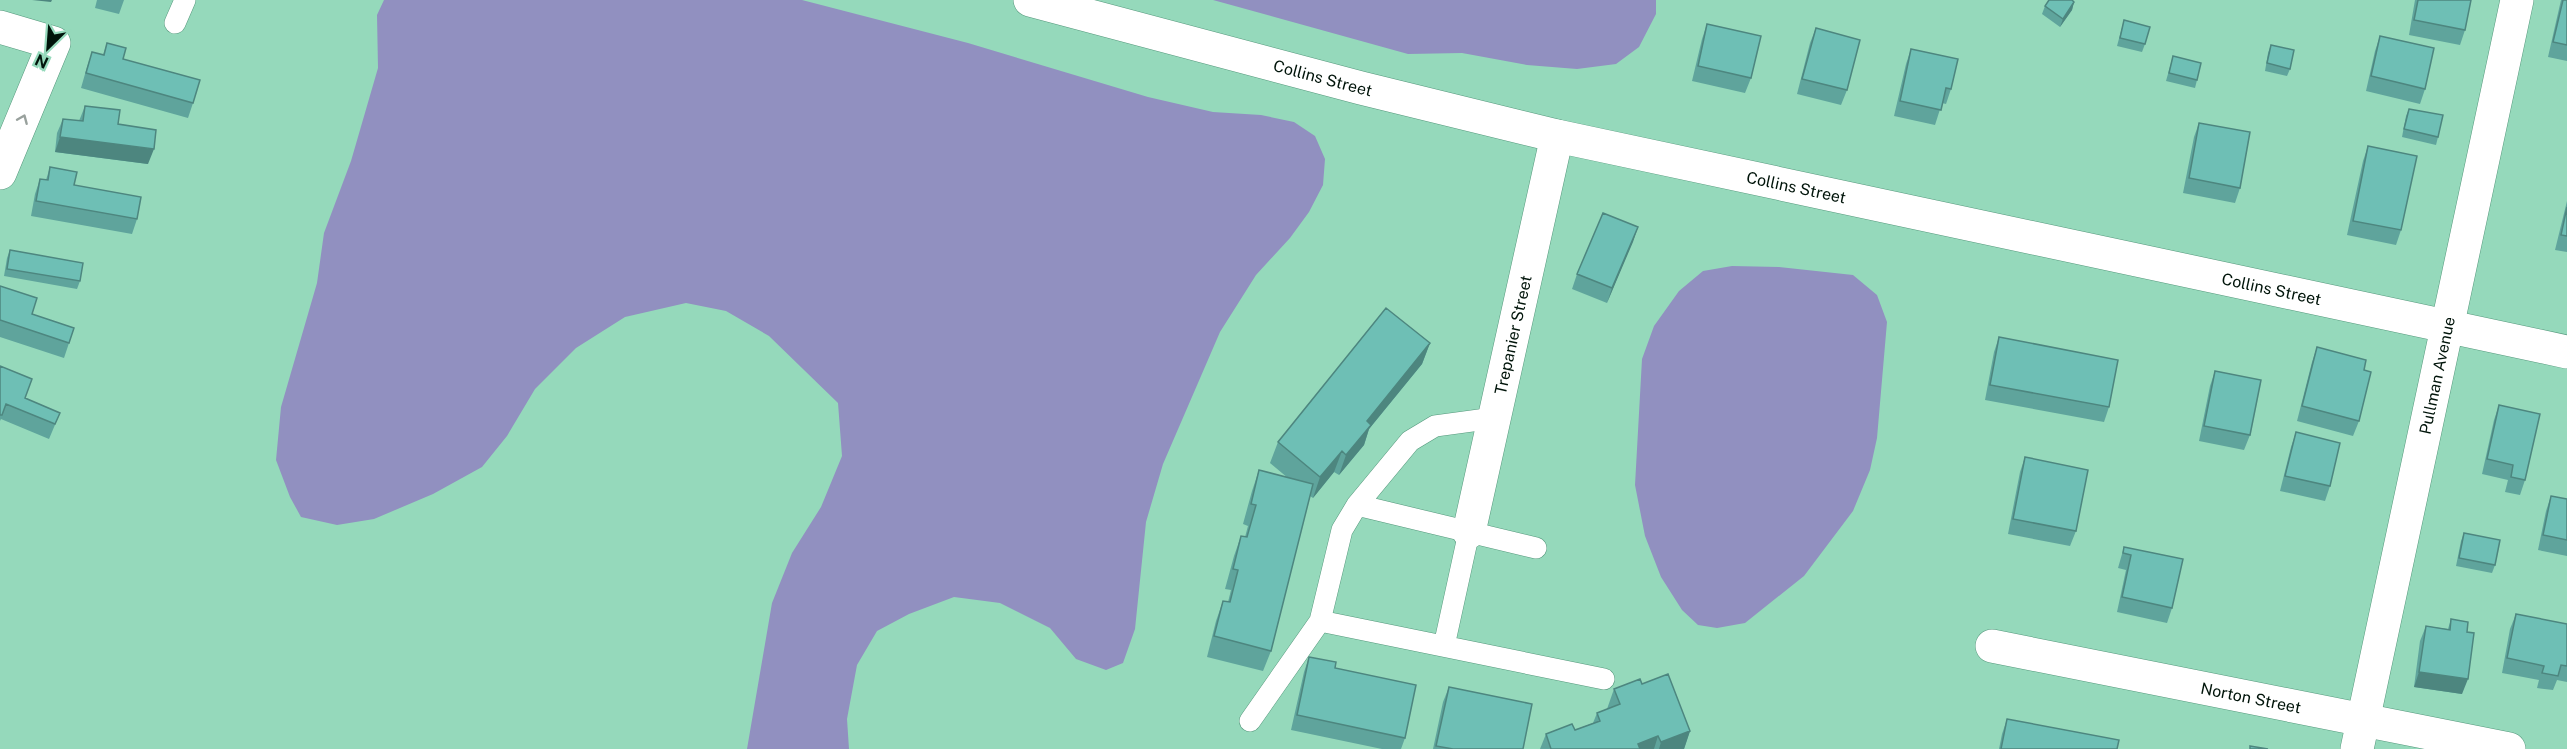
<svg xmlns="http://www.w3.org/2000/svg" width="2567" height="749" viewBox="0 0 2567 749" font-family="'Public Sans',sans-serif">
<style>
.green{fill:#9190c0}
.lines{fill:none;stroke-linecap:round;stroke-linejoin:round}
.lane-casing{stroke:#55987c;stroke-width:22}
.street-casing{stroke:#55987c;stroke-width:34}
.secondary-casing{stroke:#55987c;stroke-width:34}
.lane{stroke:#fff;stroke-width:21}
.street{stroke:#fff;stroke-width:33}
.secondary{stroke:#fff;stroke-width:33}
.wall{fill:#5fa49c}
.shaded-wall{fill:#4d867f}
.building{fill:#6ebfb5;stroke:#4d867f;stroke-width:1.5}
.oneway{stroke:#99a19d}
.labels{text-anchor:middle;stroke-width:5;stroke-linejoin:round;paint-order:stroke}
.street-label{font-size:16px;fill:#00140a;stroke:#95d9bb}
</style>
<rect width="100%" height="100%" fill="#95d9bb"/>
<path class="green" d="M384,0H802L968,43L1148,97L1213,112L1261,115L1294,122L1315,136L1325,159L1323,185L1309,212L1290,238L1256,275L1220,332L1163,464L1146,522L1135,629L1123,663L1106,670L1076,659L1050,628L1000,603L954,597L909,614L877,631L857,665L847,719L849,749H747L772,603L792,553L821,507L842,456L838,403L769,336L726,311L686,303L625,317L576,348L535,389L507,436L482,467L433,494L374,519L337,525L301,517L290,497L276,460L281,407L317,283L324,233L351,161L378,68L377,15Z
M1213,0H1656V14L1639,47L1616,64L1577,69L1527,65L1462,53L1408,54Z
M1732,266L1779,267L1853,275L1877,295L1887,322L1877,438L1870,470L1853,511L1804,576L1745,623L1717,628L1698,625L1682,610L1661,577L1645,536L1635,485L1642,359L1654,326L1679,291L1703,271Z"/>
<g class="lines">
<defs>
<path id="lane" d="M175,23L185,0
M1494,418L1435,426L1410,441L1357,505L1342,530L1320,621L1604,679
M1357,505L1536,548
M1444,646L1469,532
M1250,721L1320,621"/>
<g id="street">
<path d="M0,27L54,43L0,173"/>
<path id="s1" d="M1469,532L1557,136"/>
<path id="s2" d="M1992,646L2509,749"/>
<path id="s3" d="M2357,749L2517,0"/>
</g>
<g id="secondary">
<path id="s4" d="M1030,0L1361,88L1557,136L2567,352"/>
</g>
</defs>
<use href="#lane" class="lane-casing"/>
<use href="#street" class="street-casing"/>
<use href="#secondary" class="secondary-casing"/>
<use href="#lane" class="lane"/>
<use href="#street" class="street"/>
<use href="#secondary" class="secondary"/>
</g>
<path class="wall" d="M97,0H124L119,14L95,8Z
M2415,0H2471L2465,30L2460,45L2409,35Z
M2561,0H2567V61L2548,57Z
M2074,2L2072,10L2060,27L2042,14L2045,6Z
M2124,20L2145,44L2142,52L2117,46Z
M1707,24L1751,78L1745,93L1692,81L1702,39Z
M1816,28L1847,90L1841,105L1797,94L1810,43Z
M2380,36L2425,89L2420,104L2366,91L2375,51Z
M107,43L123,59L193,103L188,118L81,88L87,67L92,52L103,55Z
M2271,45L2290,69L2287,76L2265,71L2268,53Z
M1911,49L1951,89L1946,104L1942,103L1935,125L1894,116L1906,64Z
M2173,56L2197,80L2195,88L2166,81Z
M85,106L118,124L148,164L55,152L57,133L63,119L79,121Z
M2409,109L2438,137L2436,145L2402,137L2406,116Z
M2199,123L2240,188L2235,203L2183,193L2194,137Z
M2368,146L2401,230L2396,245L2347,235L2363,161Z
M50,167L74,185L137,219L132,234L31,216L35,194L40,179L46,180Z
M2567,201V252L2555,250Z
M1638,227L1607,303L1572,289L1577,274Z
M10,250L80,281L77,289L4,276L7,258Z
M0,286L32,314L74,328L64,358L0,337Z
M1999,337L2109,407L2104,422L1985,400L1994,352Z
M1430,343L1422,364L1369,429L1364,445L1339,475L1334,472L1313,498L1310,496L1271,651L1263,671L1207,657L1216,621L1223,601L1228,602L1231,590L1225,589L1234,556L1241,536L1245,537L1248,526L1243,524L1252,491L1259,470L1288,478L1270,463L1278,442Z
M2317,347L2364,370L2359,421L2353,436L2297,421L2312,362Z
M0,366L25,398L60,413L49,439L1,419L0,421Z
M2215,371L2250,435L2244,450L2199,441L2210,386Z
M2499,405L2525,480L2520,495L2505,492L2508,480L2482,474L2494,420Z
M2296,432L2330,486L2325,501L2280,491L2291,447Z
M2025,457L2076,531L2070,546L2008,534L2020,472Z
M2551,496L2567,499V556L2538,550L2546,511Z
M2464,533L2495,565L2492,573L2456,566L2461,541Z
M2124,547L2172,608L2167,623L2117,612L2126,570L2118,568Z
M2516,614L2567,624V682L2557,680L2553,690L2537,688L2539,680L2502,673L2510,629Z
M2451,619L2467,632L2462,694L2414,687L2420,641L2426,626L2448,629Z
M1309,657L1405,738L1401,749H1382L1291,730L1304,672Z
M1642,684L1690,731L1684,749H1540L1546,734L1575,730L1593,723L1597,713L1607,709L1614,689Z
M1449,687L1523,749H1433L1443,702Z
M2007,719L2117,749H1999L2002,734Z"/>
<path class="shaded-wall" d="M32,0H52L51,2Z
M2074,2L2072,10L2060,27L2063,19Z
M60,137L154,149L148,164L55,152Z
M1638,227L1633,242L1607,303L1612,288Z
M1430,343L1422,364L1369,429L1364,445L1339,475L1346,455L1367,421Z
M1342,451L1334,472L1313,498L1320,477Z
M2419,672L2468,679L2462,694L2414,687Z
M1690,731L1684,749H1659L1661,742Z
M1658,736L1654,749H1636L1638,744Z"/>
<path class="building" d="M2049,0H2072L2074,2L2063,19L2045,6Z
M2418,0H2471L2465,30L2414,20Z
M2563,0H2567V45L2553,42Z
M2124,20L2150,27L2145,44L2120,38Z
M1707,24L1761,36L1751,78L1698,66Z
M1816,28L1860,40L1847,90L1802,79Z
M2380,36L2434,48L2425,89L2371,76Z
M107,43L126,48L123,59L200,80L193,103L86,73L92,52L104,55Z
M2271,45L2294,50L2290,69L2267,63Z
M1911,49L1958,59L1951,89L1946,88L1941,110L1900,101Z
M2173,56L2201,63L2197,80L2169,73Z
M85,106L120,110L118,124L156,130L154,149L60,137L63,119L83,121Z
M2409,109L2443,115L2438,137L2404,129Z
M2199,123L2250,132L2240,188L2189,178Z
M2368,146L2417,156L2401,230L2353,221Z
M50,167L77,172L74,185L141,197L137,219L36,201L40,179L48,180Z
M2567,207V236L2561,235Z
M1603,213L1638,227L1612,288L1577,274Z
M10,250L83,263L80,281L7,269Z
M0,286L37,298L32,314L74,328L69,343L0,320Z
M1386,308L1430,343L1367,421L1371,425L1346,455L1342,451L1320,477L1278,442Z
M1999,337L2118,360L2109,407L1990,385Z
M2317,347L2366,360L2364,370L2371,372L2359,421L2302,406Z
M0,366L32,379L25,398L60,413L55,424L6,404L2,415H0Z
M2215,371L2261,380L2250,435L2204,426Z
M2499,405L2540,414L2525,480L2511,477L2513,465L2487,459Z
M2296,432L2340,443L2330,486L2285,476Z
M2025,457L2088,470L2076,531L2013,519Z
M1259,470L1313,484L1271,651L1214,636L1223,601L1230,602L1238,570L1233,569L1241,536L1247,537L1256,505L1251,504Z
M2551,496L2567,499V540L2543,535Z
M2464,533L2500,540L2495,565L2459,558Z
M2124,547L2183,559L2172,608L2122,597L2131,555L2123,553Z
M2516,614L2567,624V666L2561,665L2558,676L2542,673L2544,666L2507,658Z
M2451,619L2468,622L2467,632L2474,633L2468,679L2419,672L2426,626L2450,630Z
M1309,657L1336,662L1335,668L1416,685L1405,738L1297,715Z
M1668,674L1690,731L1661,742L1658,736L1638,744L1640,749H1551L1546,734L1572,724L1575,730L1600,721L1597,713L1620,704L1614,689L1640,679L1642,684Z
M1449,687L1532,704L1523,749H1453L1436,746Z
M2007,719L2119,740L2117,749H2001Z
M2250,746L2268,749H2250Z"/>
<defs><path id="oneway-chevron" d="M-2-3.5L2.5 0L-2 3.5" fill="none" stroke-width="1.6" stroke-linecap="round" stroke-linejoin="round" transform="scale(1.5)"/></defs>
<use class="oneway" href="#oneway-chevron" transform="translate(23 119) rotate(-67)"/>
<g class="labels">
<g class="street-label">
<text dy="6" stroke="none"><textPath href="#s4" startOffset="303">Collins Street</textPath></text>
<text dy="6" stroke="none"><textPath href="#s4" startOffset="789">Collins Street</textPath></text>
<text dy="6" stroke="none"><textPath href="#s4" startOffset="1275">Collins Street</textPath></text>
<text dy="6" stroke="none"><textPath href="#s1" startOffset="202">Trepanier Street</textPath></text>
<text dy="6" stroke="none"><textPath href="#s3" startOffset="382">Pullman Avenue</textPath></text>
<text dy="6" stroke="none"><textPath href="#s2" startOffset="264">Norton Street</textPath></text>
</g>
</g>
<g transform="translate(48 48) rotate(205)" stroke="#95d9bb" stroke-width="4.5" paint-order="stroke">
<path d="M0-4.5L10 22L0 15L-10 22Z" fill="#00140a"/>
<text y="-9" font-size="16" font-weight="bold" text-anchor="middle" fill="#00140a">N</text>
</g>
</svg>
